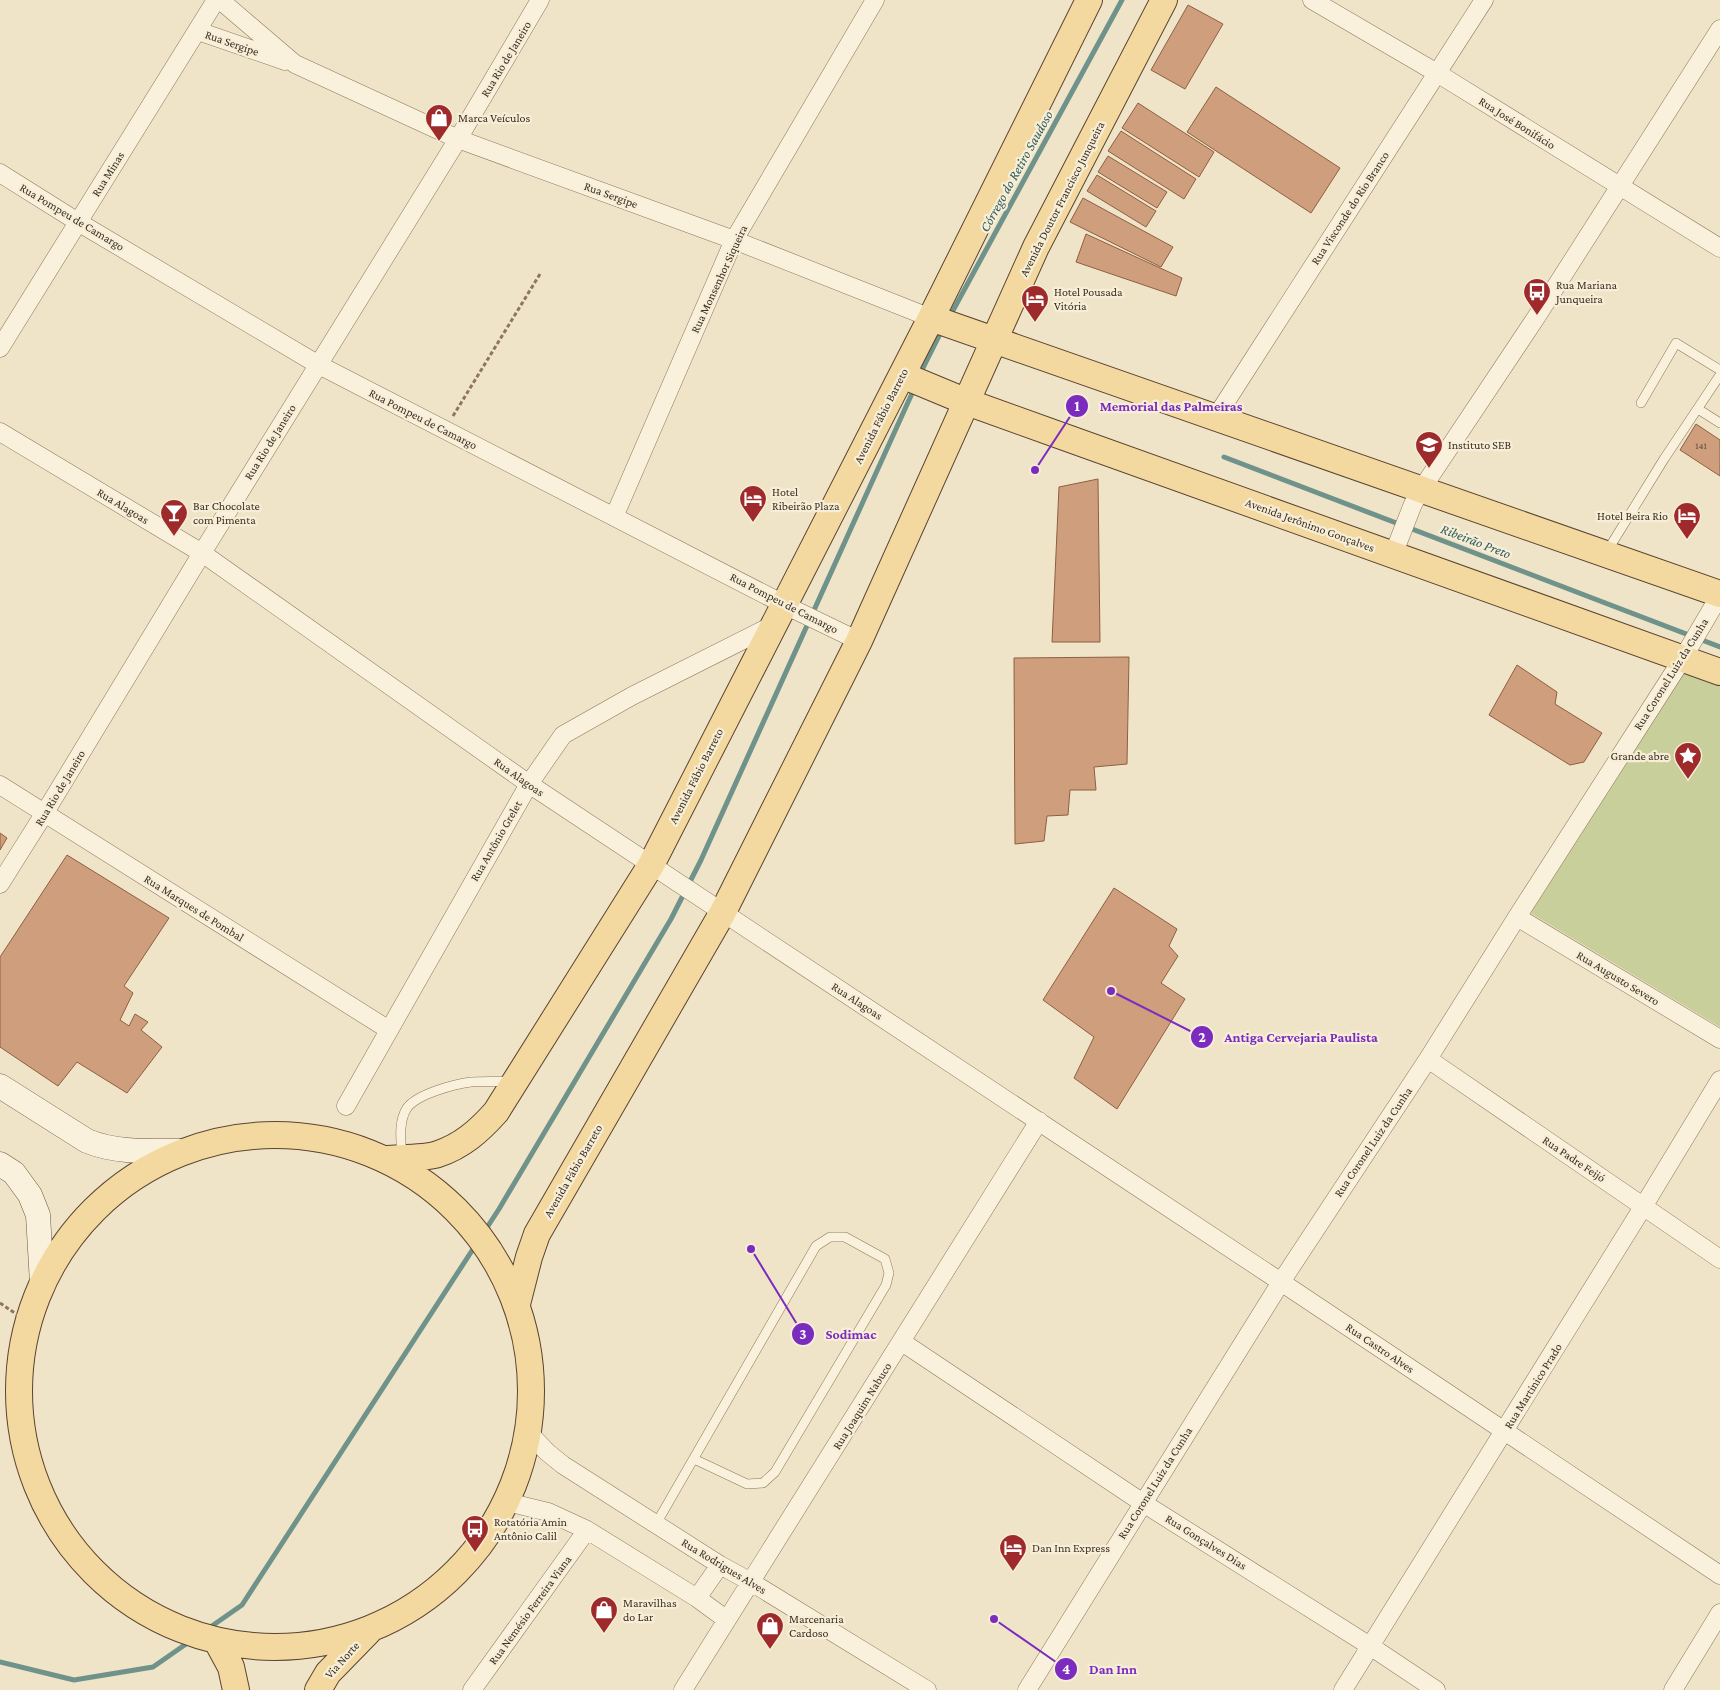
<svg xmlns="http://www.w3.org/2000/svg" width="1720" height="1690" viewBox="0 0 1720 1690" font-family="'Crimson Pro',serif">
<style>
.green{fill:#c9cf9b}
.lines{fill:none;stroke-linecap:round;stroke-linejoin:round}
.stream{stroke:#6f938a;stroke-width:5}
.building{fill:#cf9f7d;stroke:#8d5f41}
.service-casing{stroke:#8d765c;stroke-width:10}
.minor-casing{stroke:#8d765c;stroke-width:19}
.secondary-casing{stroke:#6f573f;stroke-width:25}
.primary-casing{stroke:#5b4430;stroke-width:28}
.path{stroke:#8d765c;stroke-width:3;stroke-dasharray:4 2.5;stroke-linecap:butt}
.service{stroke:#faf1dc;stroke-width:9}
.minor{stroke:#faf1dc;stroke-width:18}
.secondary{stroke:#faf1dc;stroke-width:24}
.primary{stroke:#f3d9a0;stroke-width:26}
.labels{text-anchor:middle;stroke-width:4.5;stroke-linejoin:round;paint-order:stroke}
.number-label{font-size:10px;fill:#624a37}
.street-label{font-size:12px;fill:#3d2e20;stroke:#f7eed8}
.poi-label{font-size:12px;fill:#3d2e20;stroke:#f7eed8;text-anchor:start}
.water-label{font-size:14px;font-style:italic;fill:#2f5d5a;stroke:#f7eed8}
.leader{fill:none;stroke:#7b2cbf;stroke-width:2}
.callout-dot{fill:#7b2cbf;stroke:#f7eed8;stroke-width:2}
.mark-label{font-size:15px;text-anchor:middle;font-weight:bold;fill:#fff}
.callout-label{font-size:14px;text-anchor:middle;font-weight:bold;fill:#7b2cbf;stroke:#f7eed8;stroke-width:4.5;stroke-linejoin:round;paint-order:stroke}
</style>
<rect width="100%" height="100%" fill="#f0e4c8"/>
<path class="green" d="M1685,669L1720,682V1027L1529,912Z"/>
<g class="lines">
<path class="stream" d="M950,316L1122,0
M920,374L942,330
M1224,457L1720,647
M0,1662L74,1680L153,1667L242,1605L499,1209L671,919L701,860L914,389"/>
</g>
<path class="building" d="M1188,5L1223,24L1185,89L1151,70Z
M1216,87L1340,168L1311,213L1187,132Z
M1138,103L1214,152L1199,177L1122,128Z
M1121,131L1196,179L1184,199L1108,151Z
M1108,156L1167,192L1157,208L1098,172Z
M1097,175L1156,211L1146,227L1087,191Z
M1083,198L1173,247L1161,267L1070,222Z
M1086,234L1182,278L1176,296L1076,262Z
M1696,424L1720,440V476L1680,450Z
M1098,479L1100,642H1052L1059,487Z
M1129,657L1127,764L1094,767L1096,790H1070L1068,815L1047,816L1044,841L1015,844L1014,658Z
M1517,665L1557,692L1555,704L1602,733L1584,762L1570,765L1489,715Z
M0,833L7,838L0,850Z
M67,855L169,918L124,986L133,993L120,1020L129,1026L135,1014L148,1022L141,1030L162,1047L127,1093L77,1062L58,1086L0,1047V957Z
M1114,888L1177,929L1169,946L1178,956L1161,983L1185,999L1117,1109L1074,1078L1094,1037L1043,1000Z"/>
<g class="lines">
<defs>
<path id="service" d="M1641,403L1676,343L1720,370
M1698,409L1720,423
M1606,553L1664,459L1720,375
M402,1157C401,1141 398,1122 407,1108C417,1094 455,1084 471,1082C484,1081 497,1082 510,1081
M656,1524L816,1246L830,1237H845L885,1259L889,1273L886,1285L775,1472L763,1483L747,1484L694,1459"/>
<path id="minor" d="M220,0L295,64L458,139L734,240L931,318
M1312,0L1437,73L1720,248
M198,31L285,61
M0,173L78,222L317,364L797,611L859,641
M0,348L216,0
M1216,417L1484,0
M0,432L202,553L529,784L1281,1282L1720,1575
M614,517L734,240L875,0
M1393,555L1413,504L1421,490L1537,316L1720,29
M0,785L389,1030
M0,884L44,814L202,553L458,139L540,0
M1517,917L1720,1039
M1428,1059L1720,1259
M346,1106L529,784L563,735L632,696L775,624
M902,1342L1143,1503L1370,1646L1436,1690
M528,1432L547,1452L563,1465L720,1565L751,1582L927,1690
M507,1502L548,1512L587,1530L697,1598L727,1620
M697,1598L720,1565
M472,1690L587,1530
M683,1690L1039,1121
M1027,1690L1281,1282L1428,1059L1517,917L1683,658L1720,595
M1343,1690L1643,1207L1720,1080
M1673,1690L1720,1613"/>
<path id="secondary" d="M0,1086L87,1141C117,1153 148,1151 179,1151
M0,1164L14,1173L30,1195L38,1215L42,1283"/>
<path id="primary" d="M931,318L1720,594
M902,375L967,402L1056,434L1720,672
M19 1391a256 256 0 1 1 512 0a256 256 0 1 1-512 0Z
M387,1159C400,1158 428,1158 438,1154C462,1146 479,1131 496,1112L651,865L931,318L1089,0
M517,1304L529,1257L537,1234L723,912L859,641L1036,247L1164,0
M218,1643L231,1667L236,1690
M318,1690L328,1673L368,1632"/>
</defs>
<use href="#service" class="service-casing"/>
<use href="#minor" class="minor-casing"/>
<use href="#secondary" class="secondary-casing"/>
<use href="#primary" class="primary-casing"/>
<path class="path" d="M453,416L540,274
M0,1303L28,1322"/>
<use href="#service" class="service"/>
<use href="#minor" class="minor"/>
<use href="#secondary" class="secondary"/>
<use href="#primary" class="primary"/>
</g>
<defs>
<symbol id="shop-pin" viewBox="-11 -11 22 30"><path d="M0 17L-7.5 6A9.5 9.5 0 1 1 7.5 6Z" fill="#9e2a2b" stroke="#f7eed8"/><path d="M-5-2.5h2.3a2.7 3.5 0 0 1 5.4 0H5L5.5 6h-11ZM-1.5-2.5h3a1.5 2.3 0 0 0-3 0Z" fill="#fff"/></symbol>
<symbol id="bus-pin" viewBox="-11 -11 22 30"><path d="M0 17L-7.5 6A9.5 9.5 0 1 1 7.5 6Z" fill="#9e2a2b" stroke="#f7eed8"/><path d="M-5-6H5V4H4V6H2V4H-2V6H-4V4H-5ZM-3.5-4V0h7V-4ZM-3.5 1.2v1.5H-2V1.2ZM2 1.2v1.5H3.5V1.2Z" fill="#fff"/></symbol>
<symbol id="hotel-pin" viewBox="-11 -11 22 30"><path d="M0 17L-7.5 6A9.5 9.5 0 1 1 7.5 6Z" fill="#9e2a2b" stroke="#f7eed8"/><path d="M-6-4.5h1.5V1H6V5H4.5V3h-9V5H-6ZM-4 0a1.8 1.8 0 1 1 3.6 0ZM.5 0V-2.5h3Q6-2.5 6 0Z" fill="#fff"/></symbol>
<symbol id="university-pin" viewBox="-11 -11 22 30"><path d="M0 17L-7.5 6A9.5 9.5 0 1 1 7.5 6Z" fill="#9e2a2b" stroke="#f7eed8"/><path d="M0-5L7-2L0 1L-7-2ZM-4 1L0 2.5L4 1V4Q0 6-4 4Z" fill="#fff"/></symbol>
<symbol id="bar-pin" viewBox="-11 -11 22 30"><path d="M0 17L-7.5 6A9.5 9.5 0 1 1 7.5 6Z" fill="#9e2a2b" stroke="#f7eed8"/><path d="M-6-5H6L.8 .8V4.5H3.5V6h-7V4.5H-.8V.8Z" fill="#fff"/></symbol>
<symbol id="sight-pin" viewBox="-11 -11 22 30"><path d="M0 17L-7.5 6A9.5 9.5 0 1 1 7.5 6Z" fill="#9e2a2b" stroke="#f7eed8"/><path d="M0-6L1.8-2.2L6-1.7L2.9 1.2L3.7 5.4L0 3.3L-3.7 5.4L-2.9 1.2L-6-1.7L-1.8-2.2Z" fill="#fff"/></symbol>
</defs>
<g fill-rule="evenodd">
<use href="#shop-pin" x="423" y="102" width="32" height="43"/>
<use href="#bus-pin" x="1521" y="276" width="32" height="43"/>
<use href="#hotel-pin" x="1019" y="283" width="32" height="43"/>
<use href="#university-pin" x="1413" y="429" width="32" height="43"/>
<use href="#hotel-pin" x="737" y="483" width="32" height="43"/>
<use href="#bar-pin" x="158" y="497" width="32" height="43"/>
<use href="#hotel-pin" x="1671" y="500" width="32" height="43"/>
<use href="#sight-pin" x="1672" y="740" width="32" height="43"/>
<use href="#bus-pin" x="459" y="1513" width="32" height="43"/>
<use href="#hotel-pin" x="997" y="1532" width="32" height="43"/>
<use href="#shop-pin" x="588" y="1594" width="32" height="43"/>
<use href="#shop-pin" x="754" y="1610" width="32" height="43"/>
</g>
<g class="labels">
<g class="number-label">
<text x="1701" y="449">141</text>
</g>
<g class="street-label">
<text transform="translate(232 43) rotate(19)" y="4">Rua Sergipe</text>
<text transform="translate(506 59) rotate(-59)" y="4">Rua Rio de Janeiro</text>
<text transform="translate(1517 123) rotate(32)" y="4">Rua José Bonifácio</text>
<text transform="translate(108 174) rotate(-58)" y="4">Rua Minas</text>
<text transform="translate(611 195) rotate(20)" y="4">Rua Sergipe</text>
<text transform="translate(1062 199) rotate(-63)" y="4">Avenida Doutor Francisco Junqueira</text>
<text transform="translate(1350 208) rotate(-57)" y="4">Rua Visconde do Rio Branco</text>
<text transform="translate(72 217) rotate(31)" y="4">Rua Pompeu de Camargo</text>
<text transform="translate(719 279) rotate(-65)" y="4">Rua Monsenhor Siqueira</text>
<text transform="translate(881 416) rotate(-63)" y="4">Avenida Fábio Barreto</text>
<text transform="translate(423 419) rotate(27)" y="4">Rua Pompeu de Camargo</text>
<text transform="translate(270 442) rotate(-58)" y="4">Rua Rio de Janeiro</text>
<text transform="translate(123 506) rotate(31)" y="4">Rua Alagoas</text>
<text transform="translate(1310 525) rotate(20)" y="4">Avenida Jerônimo Gonçalves</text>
<text transform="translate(784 603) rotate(27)" y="4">Rua Pompeu de Camargo</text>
<text transform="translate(1671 674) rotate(-58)" y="4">Rua Coronel Luiz da Cunha</text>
<text transform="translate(696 776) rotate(-63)" y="4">Avenida Fábio Barreto</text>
<text transform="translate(519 777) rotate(35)" y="4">Rua Alagoas</text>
<text transform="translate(60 788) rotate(-59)" y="4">Rua Rio de Janeiro</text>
<text transform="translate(496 841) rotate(-60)" y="4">Rua Antônio Grelet</text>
<text transform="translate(194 908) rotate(32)" y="4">Rua Marques de Pombal</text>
<text transform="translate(1618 978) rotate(31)" y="4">Rua Augusto Severo</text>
<text transform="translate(857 1001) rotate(33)" y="4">Rua Alagoas</text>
<text transform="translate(1373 1142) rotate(-56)" y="4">Rua Coronel Luiz da Cunha</text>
<text transform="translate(1574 1159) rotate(34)" y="4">Rua Padre Feijó</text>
<text transform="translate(573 1171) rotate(-60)" y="4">Avenida Fábio Barreto</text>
<text transform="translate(1380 1348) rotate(34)" y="4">Rua Castro Alves</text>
<text transform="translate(1533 1386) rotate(-58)" y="4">Rua Martinico Prado</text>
<text transform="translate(862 1406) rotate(-58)" y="4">Rua Joaquim Nabuco</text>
<text transform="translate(1155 1483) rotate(-58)" y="4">Rua Coronel Luiz da Cunha</text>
<text transform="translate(1206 1542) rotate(32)" y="4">Rua Gonçalves Dias</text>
<text transform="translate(724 1566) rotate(31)" y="4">Rua Rodrigues Alves</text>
<text transform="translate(530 1610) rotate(-54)" y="4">Rua Nemésio Ferreira Viana</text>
<text transform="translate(342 1660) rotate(-48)" y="4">Via Norte</text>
</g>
<g class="poi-label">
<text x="458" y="122">Marca Veículos</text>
<text x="1556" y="289">Rua Mariana<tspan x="1556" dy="14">Junqueira</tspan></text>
<text x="1054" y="296">Hotel Pousada<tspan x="1054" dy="14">Vitória</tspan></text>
<text x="1448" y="449">Instituto SEB</text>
<text x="772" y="496">Hotel<tspan x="772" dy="14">Ribeirão Plaza</tspan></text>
<text x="193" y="510">Bar Chocolate<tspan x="193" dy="14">com Pimenta</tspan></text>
<text x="1668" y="520" text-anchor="end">Hotel Beira Rio</text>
<text x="1669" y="760" text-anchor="end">Grande abre</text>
<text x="494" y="1526">Rotatória Amin<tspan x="494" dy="14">Antônio Calil</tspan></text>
<text x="1032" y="1552">Dan Inn Express</text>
<text x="623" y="1607">Maravilhas<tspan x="623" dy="14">do Lar</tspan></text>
<text x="789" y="1623">Marcenaria<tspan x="789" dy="14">Cardoso</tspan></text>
</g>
<g class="water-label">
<text transform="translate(1016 171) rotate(-61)" y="5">Córrego do Retiro Saudoso</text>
<text transform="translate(1476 541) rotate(21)" y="5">Ribeirão Preto</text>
</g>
</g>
<path class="leader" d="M1035 470L1077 406M1111 991L1202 1037M751 1249L803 1334M994 1619L1066 1669"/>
<g class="callout-dot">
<circle cx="1035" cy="470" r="5"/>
<circle cx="1111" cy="991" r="5"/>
<circle cx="751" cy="1249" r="5"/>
<circle cx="994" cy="1619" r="5"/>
<circle cx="1077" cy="406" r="12"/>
<circle cx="1202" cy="1037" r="12"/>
<circle cx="803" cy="1334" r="12"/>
<circle cx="1066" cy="1669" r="12"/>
</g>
<g class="mark-label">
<text x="1077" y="411">1</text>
<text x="1202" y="1042">2</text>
<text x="803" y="1339">3</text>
<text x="1066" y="1674">4</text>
</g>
<g class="callout-label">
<text x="1171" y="411">Memorial das Palmeiras</text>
<text x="1301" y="1042">Antiga Cervejaria Paulista</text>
<text x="851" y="1339">Sodimac</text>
<text x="1113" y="1674">Dan Inn</text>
</g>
</svg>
